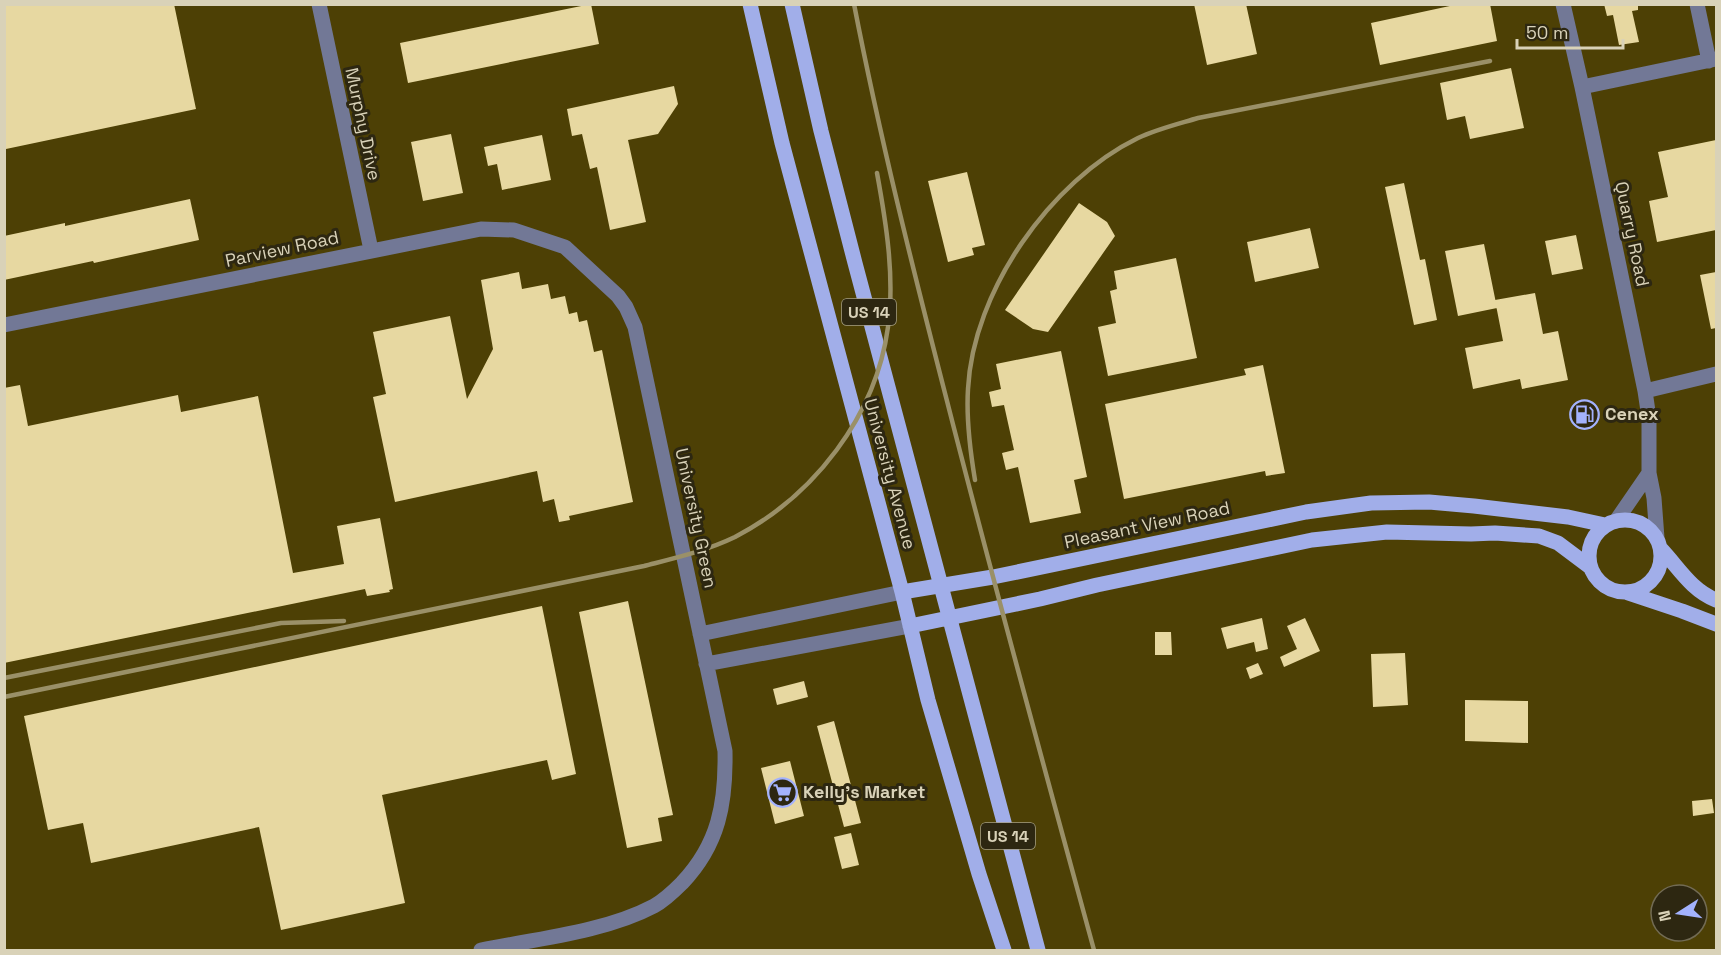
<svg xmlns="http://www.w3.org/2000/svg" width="1721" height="955" viewBox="0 0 1721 955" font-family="'Space Grotesk',sans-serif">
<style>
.building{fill:#e7d8a1}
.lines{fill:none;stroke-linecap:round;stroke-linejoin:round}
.minor{stroke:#727896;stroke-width:15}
.major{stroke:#a1aee9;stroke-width:15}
.rail{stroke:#9a9068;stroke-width:4.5}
.labels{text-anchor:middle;stroke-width:6;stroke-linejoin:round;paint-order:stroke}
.shield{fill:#2d2711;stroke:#a59f86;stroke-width:1.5}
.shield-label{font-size:16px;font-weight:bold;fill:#d9d2b8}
.street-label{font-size:18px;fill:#d9d2b8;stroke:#2d2711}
.poi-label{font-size:18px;font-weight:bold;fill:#d9d2b8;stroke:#2d2711;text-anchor:start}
</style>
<rect width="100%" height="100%" fill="#4d4005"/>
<path class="building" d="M4,4H174L196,109L6,149L4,140Z
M591,4L599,44L408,83L400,43Z
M1194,4H1246L1257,54L1207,65Z
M1459,4H1490L1497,41L1380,65L1371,23Z
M1604,4H1638V10L1632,11L1639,42L1619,45L1613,15L1607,16Z
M1511,68L1524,128L1470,139L1465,116L1447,120L1440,83Z
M674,86L678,104L658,134L628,140L646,222L610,230L597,167L590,169L582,134L572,136L567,109Z
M451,134L463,193L423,201L411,142Z
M542,135L551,180L502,190L497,164L488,166L484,147Z
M1716,140V230L1657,242L1649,201L1668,197L1658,152Z
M967,172L985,245L972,248L974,255L948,262L928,181Z
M1404,183L1420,260L1425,259L1437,320L1414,325L1385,187Z
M190,199L199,240L94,263L93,261L4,280V236L65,223V226Z
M1079,203L1107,222L1115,236L1048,332L1033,329L1005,310Z
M1310,228L1319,268L1255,282L1247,242Z
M1576,235L1583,269L1552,275L1545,241Z
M1484,244L1497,308L1458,316L1445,251Z
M1176,258L1197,358L1108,376L1098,327L1116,323L1110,291L1117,289L1114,271Z
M519,272L522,289L548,284L551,299L565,296L569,314L577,312L579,322L587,320L594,352L602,350L633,502L569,516L570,520L559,522L554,499L543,502L537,471L395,502L373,397L386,394L373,332L450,316L467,399L493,349L481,280Z
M1716,272V328L1711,329L1700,275Z
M1535,293L1543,334L1558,331L1568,380L1522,389L1520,379L1473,389L1465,348L1503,341L1495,300Z
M1061,351L1087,477L1074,480L1081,513L1030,523L1018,467L1006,470L1002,453L1014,450L1004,405L992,407L989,392L1001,389L996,364Z
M1263,365L1285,473L1266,476L1265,471L1124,499L1105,404L1246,375L1244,369Z
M20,385L28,426L178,395L181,412L258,396L293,573L344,564L337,526L380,518L393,589L389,590L390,592L367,596L365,589L4,663V388Z
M628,601L673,815L658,818L662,841L627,848L579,612Z
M542,606L576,774L552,780L547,760L382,795L405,903L281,930L259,827L91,863L83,823L48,830L24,716Z
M1262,618L1268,649L1256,652L1254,642L1227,649L1221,628Z
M1305,618L1320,651L1284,667L1280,657L1297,649L1287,626Z
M1155,632H1171L1172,655H1155Z
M1405,653L1408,705L1373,707L1371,654Z
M1258,663L1263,674L1250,679L1246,668Z
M804,681L808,697L777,705L773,689Z
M1465,700L1528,701V743L1465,741Z
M834,721L861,823L844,827L817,726Z
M790,761L804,816L775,824L761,768Z
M1712,799L1714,813L1693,816L1692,801Z
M851,833L859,865L842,869L834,837Z"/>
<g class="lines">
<path class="minor" d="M319,4L371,250
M1563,4L1582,87L1645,391L1649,418V473
M1697,4L1709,61
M1582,87L1716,59
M4,325L481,229L514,230L565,247L618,296L626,307L635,327L725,751C726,803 719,844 682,883C674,891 665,900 654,906C605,932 536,939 481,950
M1645,391L1716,374
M1616,521L1649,473L1654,498L1657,538
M700,634L902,592
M706,664L910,626"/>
<path class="major" d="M750,4L782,143L902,592L928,700L979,874L1004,950
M792,4L821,131L855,263L1038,950
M1589 556a36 36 0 1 1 72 0a36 36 0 1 1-72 0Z
M1661,549C1679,568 1691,590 1716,600
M902,592L993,577L1306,512L1371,503L1429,502L1474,506L1568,517L1605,525
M1628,593L1682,611L1716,624
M910,626L1040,599L1097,585L1312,540L1387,532L1471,534L1495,533L1539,536L1558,543L1590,567"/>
<path class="rail" d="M854,4C880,138 913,269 947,401C994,585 1044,767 1094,950
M975,480C970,450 966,420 968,389C973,291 1050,181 1138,138C1157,129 1178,124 1198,118L1490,61
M4,678L281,623L344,621
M4,697L644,566C675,558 706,551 735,537C814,496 876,416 888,327C895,277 886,222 877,173"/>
</g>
<defs>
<symbol id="fuel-ring" viewBox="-11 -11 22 22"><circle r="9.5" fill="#2d2711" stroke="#a3b2fd" stroke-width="1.5"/><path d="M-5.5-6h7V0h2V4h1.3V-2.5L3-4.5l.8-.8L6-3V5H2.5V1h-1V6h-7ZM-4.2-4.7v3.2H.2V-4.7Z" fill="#a3b2fd"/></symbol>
<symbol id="supermarket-ring" viewBox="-11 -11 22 22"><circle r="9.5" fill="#2d2711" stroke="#a3b2fd" stroke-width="1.5"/><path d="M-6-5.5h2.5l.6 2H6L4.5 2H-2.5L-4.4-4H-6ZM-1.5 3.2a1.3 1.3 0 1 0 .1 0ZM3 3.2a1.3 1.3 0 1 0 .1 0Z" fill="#a3b2fd"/></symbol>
</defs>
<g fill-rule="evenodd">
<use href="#fuel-ring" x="1568" y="398" width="33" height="33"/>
<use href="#supermarket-ring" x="766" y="776" width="33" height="33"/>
</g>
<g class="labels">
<g class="shield">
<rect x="842" y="299" width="54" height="26" rx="4.5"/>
<rect x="981" y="823" width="54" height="26" rx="4.5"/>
</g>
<g class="shield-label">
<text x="869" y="318">US 14</text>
<text x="1008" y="842">US 14</text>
</g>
<g class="street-label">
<text transform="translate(363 124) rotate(78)" y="6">Murphy Drive</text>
<text transform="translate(1632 234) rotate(78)" y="6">Quarry Road</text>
<text transform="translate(282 249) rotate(-12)" y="6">Parview Road</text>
<text transform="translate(890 474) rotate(75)" y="6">University Avenue</text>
<text transform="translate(696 518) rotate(78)" y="6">University Green</text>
<text transform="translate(1147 525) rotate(-12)" y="6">Pleasant View Road</text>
</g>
<g class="poi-label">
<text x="1605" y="420">Cenex</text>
<text x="803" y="798">Kelly's Market</text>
</g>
</g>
<rect width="1721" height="955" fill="none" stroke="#d9d2b8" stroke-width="12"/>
<g transform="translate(1679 913) rotate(258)"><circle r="28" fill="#2d2711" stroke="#726b54" stroke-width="1.5"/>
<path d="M0-4.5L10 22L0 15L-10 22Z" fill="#a3b2fd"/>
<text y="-9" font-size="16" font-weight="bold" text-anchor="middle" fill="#d9d2b8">N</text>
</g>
<path d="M1517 39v9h106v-9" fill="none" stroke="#d9d2b8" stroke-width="3"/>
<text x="1526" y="39" font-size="18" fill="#d9d2b8" stroke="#2d2711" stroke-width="4.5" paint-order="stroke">50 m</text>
</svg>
